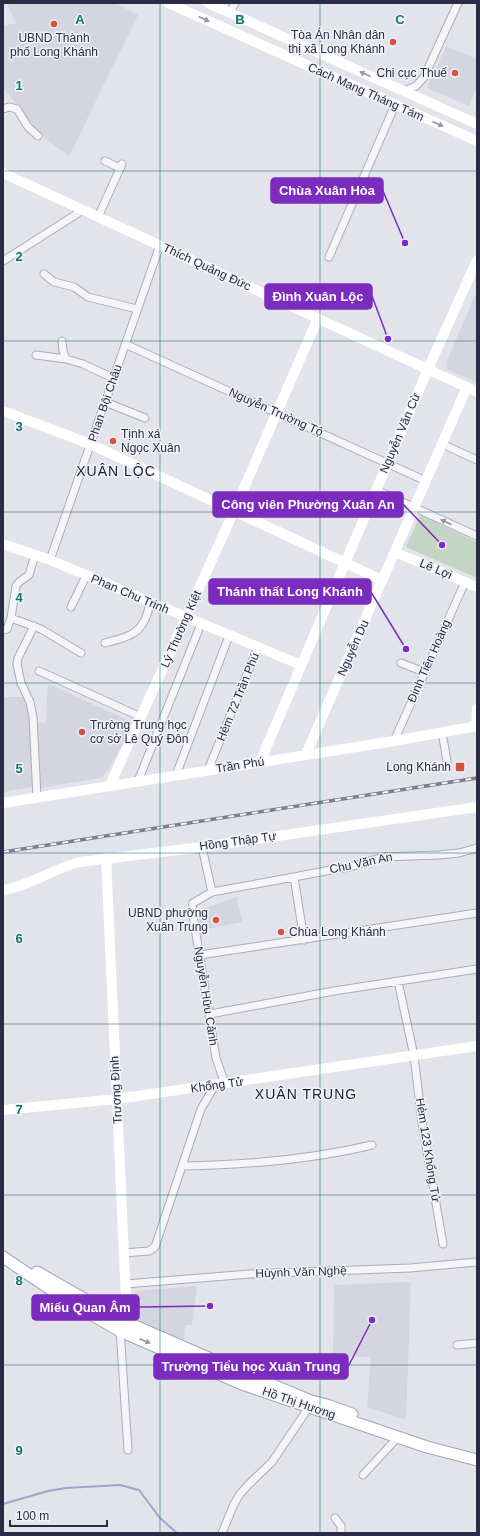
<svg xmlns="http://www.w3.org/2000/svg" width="480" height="1536" viewBox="0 0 480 1536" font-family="Arial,sans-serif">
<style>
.built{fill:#d4d5e0}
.green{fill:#c3d5c3}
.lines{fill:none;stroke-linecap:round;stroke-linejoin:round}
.stream{stroke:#9ca7cc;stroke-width:2}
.street-casing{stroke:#aaacb9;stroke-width:9}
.primary-casing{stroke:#a1a4b7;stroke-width:13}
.street{stroke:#f5f5f9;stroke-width:7}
.secondary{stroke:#fff;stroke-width:10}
.primary{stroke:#fff;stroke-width:11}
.rail-casing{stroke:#7b7e95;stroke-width:3.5}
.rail{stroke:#f2f3f8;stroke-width:2;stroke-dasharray:6;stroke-linecap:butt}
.oneway{fill:#9496a2}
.oneway2{fill:#8f909e}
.grid{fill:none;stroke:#0f766e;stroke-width:1;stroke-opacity:0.55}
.poi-dot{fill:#d45243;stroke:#f2f3f8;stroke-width:1.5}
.labels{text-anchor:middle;stroke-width:3;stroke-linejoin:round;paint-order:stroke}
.poi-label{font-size:12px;fill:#292c44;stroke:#f2f3f8;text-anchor:end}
.street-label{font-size:12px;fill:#292c44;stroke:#f2f3f8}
.quarter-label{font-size:14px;letter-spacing:1px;fill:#1b1d35;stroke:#f2f3f8}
.grid-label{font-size:13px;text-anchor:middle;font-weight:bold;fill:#0f766e;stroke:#f2f3f8;stroke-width:3;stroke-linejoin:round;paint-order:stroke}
.leader{fill:none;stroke:#7b2cbf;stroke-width:1.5}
.callout-dot{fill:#7b2cbf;stroke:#f2f3f8;stroke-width:1.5}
.callout{fill:#7b2cbf;stroke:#7b2cbf;stroke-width:1.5}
.callout-label{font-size:13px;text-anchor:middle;font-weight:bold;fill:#fff}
</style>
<rect width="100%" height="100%" fill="#e2e3eb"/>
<path class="built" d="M7,3H115L138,15L69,156L48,141L37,130L11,97L5,90L3,91V26L16,23Z
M446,46L477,59V87L469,106L427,88Z
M477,291V382L448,370L446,363Z
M48,684L132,722L125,741L107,772L100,778L40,788L36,723L46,722Z
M3,697H23L29,708L30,714L32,787L3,792Z
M237,897L242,922L201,930L199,917V912L209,907Z
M411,1282L406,1420L367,1407L371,1357L333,1356L334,1285Z
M197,1286L192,1325H185L184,1340L137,1321L135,1291Z"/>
<path class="green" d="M420,515L477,542V578L406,547Z"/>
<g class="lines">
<path class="stream" d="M3,1504L48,1491L66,1488L120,1485L139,1490L160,1518L177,1533"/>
<defs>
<path id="street" d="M230,13L235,3
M404,91L416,86L424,77L458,3
M3,109L9,107L17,109L28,127L38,136
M105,161L120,168
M98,217L122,164
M329,257L395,105
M3,261L83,210
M44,274L54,282L74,287L88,297L137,309
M62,341L63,351L66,359
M125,344L426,481
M36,355L66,359L83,364L113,378
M105,402L145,418
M442,444L477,460
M376,490L477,536
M50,560L160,245
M71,607L86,576
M11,618L41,629L81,653
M34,626L18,658L17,664L21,683L30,702L33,717L37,797
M3,630L7,629L11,618L16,586L19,582L29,575L35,555
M105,643C132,636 145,633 150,602
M401,663L424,672
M39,671L141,717
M442,732L447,761
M394,741L465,582
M208,770L258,647
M176,775L229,636
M138,781L201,624
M202,847L212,892L193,903L192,909L216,1058L225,1084
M294,877L336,869L350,867L383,857L439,855L459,853L477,848
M212,892L294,877L304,940
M200,955L477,913
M398,981L414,1056L422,1122L443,1244
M210,1014L334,991L477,969
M182,1166C246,1165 309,1160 372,1145
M124,1253L149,1251L155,1247L201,1109L215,1085
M125,1284L250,1274L410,1268L477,1262
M120,1329L128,1450
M457,1345L477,1343
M363,1475L398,1437
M335,1518L341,1526V1533
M222,1533L234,1504L240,1494L248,1485L272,1462L309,1407"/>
<path id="primary" d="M3,1257L65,1299L120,1331L242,1384L427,1447L477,1460
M37,1272L119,1319L220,1363L311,1401L327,1405L352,1414"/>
</defs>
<use href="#street" class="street-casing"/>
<use href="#primary" class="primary-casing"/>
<use href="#street" class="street"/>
<path class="secondary" d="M168,3L477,141
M208,3L477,124
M3,173L477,392
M3,411L90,444L382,580
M3,544L50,560L301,665
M395,552L477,587
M476,726L477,709
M306,754L467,387
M260,762L428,369L477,260
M110,785L234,511L318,318
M3,803L394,741L477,726
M106,858L127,1322
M3,890C30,886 54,868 80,862L202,847L477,807
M3,1110L117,1099L477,1046"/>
<use href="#primary" class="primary"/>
<defs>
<path id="rail" d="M3,852L477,778"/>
</defs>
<use href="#rail" class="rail-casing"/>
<use href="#rail" class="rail"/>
</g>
<defs><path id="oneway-solid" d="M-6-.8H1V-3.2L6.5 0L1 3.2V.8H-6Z"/></defs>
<g class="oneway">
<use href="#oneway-solid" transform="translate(204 19) rotate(24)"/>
<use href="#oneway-solid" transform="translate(365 74) rotate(-156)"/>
<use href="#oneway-solid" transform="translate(438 124) rotate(24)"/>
<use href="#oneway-solid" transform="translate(145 1341) rotate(23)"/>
</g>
<use class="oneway2" href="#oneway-solid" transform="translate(446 522) rotate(-156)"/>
<path class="grid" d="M160,3V1533M320,3V1533M3,171H477M3,341H477M3,512H477M3,683H477M3,853H477M3,1024H477M3,1195H477M3,1365H477"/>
<g class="poi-dot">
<circle cx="54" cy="24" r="4"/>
<circle cx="393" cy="42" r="4"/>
<circle cx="455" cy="73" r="4"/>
<circle cx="113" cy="441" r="4"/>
<circle cx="82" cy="732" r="4"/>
<rect x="455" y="762" width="10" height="10" rx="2"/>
<circle cx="216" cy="920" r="4"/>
<circle cx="281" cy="932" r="4"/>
</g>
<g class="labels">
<g class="poi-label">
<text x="385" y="39">Tòa Án Nhân dân<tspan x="385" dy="14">thị xã Long Khánh</tspan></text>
<text x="54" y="42" text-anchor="middle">UBND Thành<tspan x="54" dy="14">phố Long Khánh</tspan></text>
<text x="447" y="77">Chi cục Thuế</text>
<text x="121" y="438" text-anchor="start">Tịnh xá<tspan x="121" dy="14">Ngọc Xuân</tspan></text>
<text x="90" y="729" text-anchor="start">Trường Trung học<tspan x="90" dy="14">cơ sở Lê Quý Đôn</tspan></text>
<text x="451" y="771">Long Khánh</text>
<text x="208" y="917">UBND phường<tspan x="208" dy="14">Xuân Trung</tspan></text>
<text x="289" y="936" text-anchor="start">Chùa Long Khánh</text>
</g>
<g class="street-label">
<text transform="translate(366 92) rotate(24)" y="4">Cách Mạng Tháng Tám</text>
<text transform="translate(207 267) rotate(25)" y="4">Thích Quảng Đức</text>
<text transform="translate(105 403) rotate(-71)" y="4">Phan Bội Châu</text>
<text transform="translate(276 412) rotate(24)" y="4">Nguyễn Trường Tộ</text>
<text transform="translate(400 433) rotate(-67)" y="4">Nguyễn Văn Cừ</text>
<text transform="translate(436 569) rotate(23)" y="4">Lê Lợi</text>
<text transform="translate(130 594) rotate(23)" y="4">Phan Chu Trinh</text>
<text transform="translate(181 629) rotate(-66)" y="4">Lý Thường Kiệt</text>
<text transform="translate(353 648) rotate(-66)" y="4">Nguyễn Du</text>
<text transform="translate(429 661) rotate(-66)" y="4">Đinh Tiên Hoàng</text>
<text transform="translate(238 697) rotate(-68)" y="4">Hẻm 72 Trần Phú</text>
<text transform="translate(240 765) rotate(-9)" y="4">Trần Phú</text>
<text transform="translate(238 841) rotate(-8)" y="4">Hồng Thập Tự</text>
<text transform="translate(361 863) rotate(-12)" y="4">Chu Văn An</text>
<text transform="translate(206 996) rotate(81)" y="4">Nguyễn Hữu Cảnh</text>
<text transform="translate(217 1085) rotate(-8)" y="4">Khổng Tử</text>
<text transform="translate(116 1090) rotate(-93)" y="4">Trương Định</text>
<text transform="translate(428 1150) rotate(81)" y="4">Hẻm 123 Khổng Tử</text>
<text transform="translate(301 1272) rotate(-2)" y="4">Hùynh Văn Nghệ</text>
<text transform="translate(299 1403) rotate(19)" y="4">Hồ Thị Hương</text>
</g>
<g class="quarter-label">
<text x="116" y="476">XUÂN LỘC</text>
<text x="306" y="1099">XUÂN TRUNG</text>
</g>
</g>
<g class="grid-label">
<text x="80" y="24">A</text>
<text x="240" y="24">B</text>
<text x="400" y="24">C</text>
<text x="19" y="90">1</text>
<text x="19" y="261">2</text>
<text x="19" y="431">3</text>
<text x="19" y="602">4</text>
<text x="19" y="773">5</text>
<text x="19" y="943">6</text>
<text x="19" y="1114">7</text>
<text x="19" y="1285">8</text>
<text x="19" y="1455">9</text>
</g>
<path class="leader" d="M405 243L383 191M388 339L372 296M442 545L403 504M406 649L371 592M210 1306L139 1307M372 1320L348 1367"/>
<g class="callout-dot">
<circle cx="405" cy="243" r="4"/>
<circle cx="388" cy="339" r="4"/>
<circle cx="442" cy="545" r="4"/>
<circle cx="406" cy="649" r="4"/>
<circle cx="210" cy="1306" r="4"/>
<circle cx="372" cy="1320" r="4"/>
</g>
<g class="callout">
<rect x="271" y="178" width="112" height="25" rx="4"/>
<rect x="265" y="284" width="107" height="25" rx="4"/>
<rect x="213" y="492" width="190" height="25" rx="4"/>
<rect x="209" y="579" width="162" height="25" rx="4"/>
<rect x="32" y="1295" width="107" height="25" rx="4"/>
<rect x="154" y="1354" width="194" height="25" rx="4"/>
</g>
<g class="callout-label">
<text x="327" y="195">Chùa Xuân Hòa</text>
<text x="318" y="301">Đình Xuân Lộc</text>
<text x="308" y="509">Công viên Phường Xuân An</text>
<text x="290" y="596">Thánh thất Long Khánh</text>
<text x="85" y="1312">Miếu Quan Âm</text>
<text x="251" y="1371">Trường Tiểu học Xuân Trung</text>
</g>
<rect width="480" height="1536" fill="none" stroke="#292c44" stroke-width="8"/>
<path d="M10 1520v6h97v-6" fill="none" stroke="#292c44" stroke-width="2"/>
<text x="16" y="1520" font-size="12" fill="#292c44" stroke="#f2f3f8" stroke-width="3" paint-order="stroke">100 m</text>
</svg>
